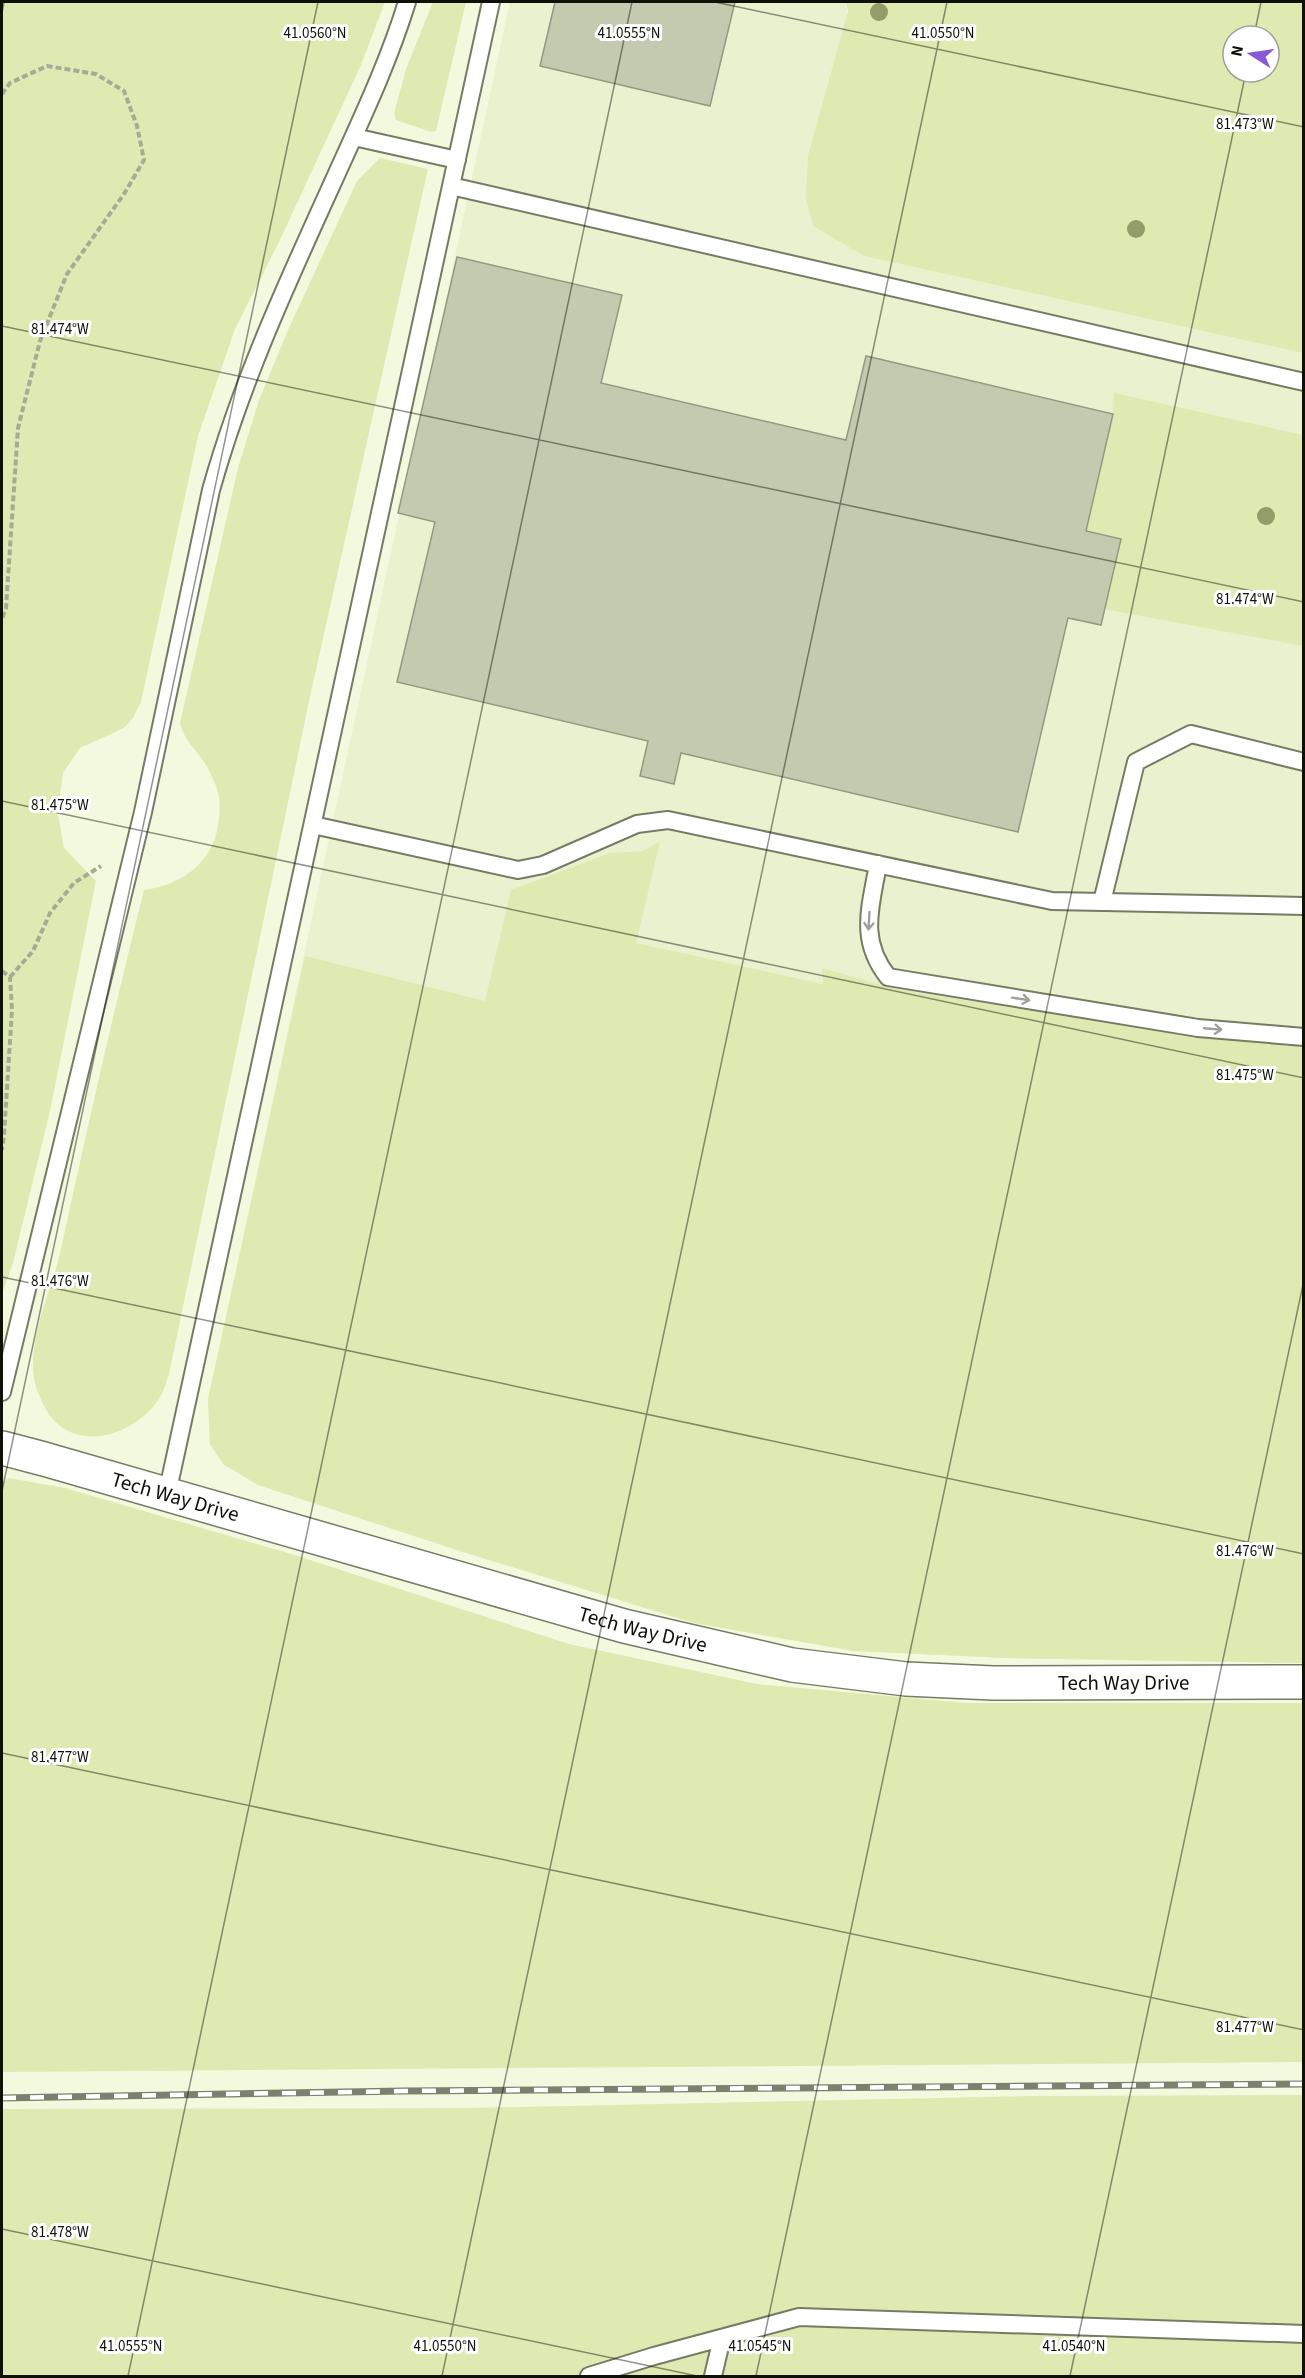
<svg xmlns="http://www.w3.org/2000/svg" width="1305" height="2378" viewBox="0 0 1305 2378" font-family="'Source Sans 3',sans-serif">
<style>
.built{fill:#e9f1ce}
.green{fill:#dfeab2;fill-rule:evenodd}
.building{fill:#c4cab0;stroke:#949980;stroke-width:1.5}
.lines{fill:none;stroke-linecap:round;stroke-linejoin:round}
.service-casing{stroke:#767b63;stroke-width:20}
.minor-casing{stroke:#767b63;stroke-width:36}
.path{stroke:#a6ab96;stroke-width:4;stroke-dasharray:6 3;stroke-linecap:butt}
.service{stroke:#fff;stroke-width:16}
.minor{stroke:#fff;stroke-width:33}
.rail-casing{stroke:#7c806e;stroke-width:7}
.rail{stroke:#fff;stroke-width:4.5;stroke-dasharray:14;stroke-linecap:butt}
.tree{fill:#949c6a}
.oneway{stroke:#9fa09c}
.ticks{fill:none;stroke:#0f1108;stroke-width:1.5;stroke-opacity:0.45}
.labels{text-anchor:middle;stroke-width:6;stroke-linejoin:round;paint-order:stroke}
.street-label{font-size:21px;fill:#0f1108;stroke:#fff}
.ticks-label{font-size:15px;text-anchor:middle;fill:#0f1108;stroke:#fff;stroke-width:6;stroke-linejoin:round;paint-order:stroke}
</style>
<rect width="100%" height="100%" fill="#f3f9de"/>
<path class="built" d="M510,2H846L864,256L1303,353V1663L1008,1658L854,1651L694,1623L463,1552L258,1485L223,1464L210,1444L208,1399Z"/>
<path class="green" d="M2,2H385L361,65L279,242L235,329L198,436L141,702L133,718L124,728L80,748L63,773L58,814L64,848L96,881L50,1111L13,1263L2,1294Z
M433,2H466L436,131L431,132L396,120L394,113L406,69Z
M846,2H1303V353L864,256L813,226L806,198L808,156L848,11ZM1233,36H1269V72H1233Z
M380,158L428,169L311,692L169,1374C166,1382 164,1392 159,1399C132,1439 69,1455 44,1406C38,1393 33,1382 33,1367C33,1323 52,1290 61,1249C87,1129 114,1009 144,890C184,885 216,860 219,818C220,806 220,797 216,786C213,779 210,772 206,765C197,750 184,741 180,723L238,468L259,400L288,330L357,181Z
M1114,393L1303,435V646L1104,609L1086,531L1113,414Z
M660,842L636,943L823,984L822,968L896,989L1187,1036L1303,1044V1663L1008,1658L854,1651L694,1623L463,1552L258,1485L223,1464L210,1444L208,1399L305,956L485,1001L511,890L610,853L642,851Z
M9,1478L65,1488L298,1556L569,1644L757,1684L966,1703H1303V2062L2,2072V1483Z
M1303,2095V2376H2V2109L468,2108L1027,2096Z"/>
<path class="building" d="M555,2H735L710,106L540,66Z
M457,257L622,295L601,383L846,440L866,356L1113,414L1086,531L1121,539L1101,625L1068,618L1018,832L681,753L674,784L640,776L648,741L397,682L435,522L398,513Z"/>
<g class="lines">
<defs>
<path id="service" d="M354,137L457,160
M451,186L1304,382
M313,825L518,870L543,865L637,824L668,820L1052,901L1304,906
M878,864C871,906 858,939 888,977L1198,1028L1304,1037
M1102,902L1136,762L1191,734L1304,762
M2,1392L143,812L211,490C241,383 287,283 333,182C360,122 388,64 407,2
M167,1494L491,2
M589,2376L654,2356L799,2317L1304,2334
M713,2376L722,2338"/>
<g id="minor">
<path id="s1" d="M2,1448L44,1459L624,1626L792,1665L906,1679L993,1683L1304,1682"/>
</g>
</defs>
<use href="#service" class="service-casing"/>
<use href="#minor" class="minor-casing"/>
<path class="path" d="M2,94L10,83L47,66L96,74L124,91L137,126L144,160L124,194L67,274L40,341L18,428L6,608L2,619
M2,971L10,977L12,1010L4,1135L2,1150
M10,977L33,951L50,913L74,883L101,866"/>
<use href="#service" class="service"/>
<use href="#minor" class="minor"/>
<defs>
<path id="rail" d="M2,2098L404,2091L1304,2084"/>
</defs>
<use href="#rail" class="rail-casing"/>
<use href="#rail" class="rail"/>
</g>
<g class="tree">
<circle cx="879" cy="12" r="9"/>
<circle cx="1136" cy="229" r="9"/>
<circle cx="1266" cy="516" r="9"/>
</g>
<defs><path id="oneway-shaft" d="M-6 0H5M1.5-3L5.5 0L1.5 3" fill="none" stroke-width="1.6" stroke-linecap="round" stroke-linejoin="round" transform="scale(1.5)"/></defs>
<g class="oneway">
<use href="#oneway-shaft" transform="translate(869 921) rotate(93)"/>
<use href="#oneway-shaft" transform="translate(1021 999) rotate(9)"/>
<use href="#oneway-shaft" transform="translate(1213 1029) rotate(5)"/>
</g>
<path class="ticks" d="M715,2L1304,127M2,13L4,2M1254,36L1261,2M2,326L1304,602M2,801L1304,1078M2,1277L1304,1554M2,1491L318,2M2,1753L1304,2030M2,2229L697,2376M128,2376L632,2M442,2376L947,2M756,2376L1246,72M1070,2376L1304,1280"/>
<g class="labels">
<g class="street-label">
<text dy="7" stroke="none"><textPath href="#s1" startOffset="180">Tech Way Drive</textPath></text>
<text dy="7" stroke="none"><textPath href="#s1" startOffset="666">Tech Way Drive</textPath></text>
<text dy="7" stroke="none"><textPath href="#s1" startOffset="1152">Tech Way Drive</textPath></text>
</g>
</g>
<g class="ticks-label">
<text x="315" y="38">41.0560°N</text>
<text x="629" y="38">41.0555°N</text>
<text x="943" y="38">41.0550°N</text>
<text x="1245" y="129">81.473°W</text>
<text x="60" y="334">81.474°W</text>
<text x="1245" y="604">81.474°W</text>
<text x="60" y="810">81.475°W</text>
<text x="1245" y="1080">81.475°W</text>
<text x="60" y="1286">81.476°W</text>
<text x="1245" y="1556">81.476°W</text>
<text x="60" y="1762">81.477°W</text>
<text x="1245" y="2032">81.477°W</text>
<text x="60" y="2237">81.478°W</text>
<text x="131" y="2351">41.0555°N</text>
<text x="445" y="2351">41.0550°N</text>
<text x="760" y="2351">41.0545°N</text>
<text x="1074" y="2351">41.0540°N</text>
</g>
<rect width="1305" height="2378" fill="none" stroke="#0f1108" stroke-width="6"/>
<g transform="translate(1251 54) rotate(282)"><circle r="28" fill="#ffffff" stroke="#9fa09c" stroke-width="1.5"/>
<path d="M0-4.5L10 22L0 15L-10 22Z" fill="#875ad4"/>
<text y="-9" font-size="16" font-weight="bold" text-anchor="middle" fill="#0f1108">N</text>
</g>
</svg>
